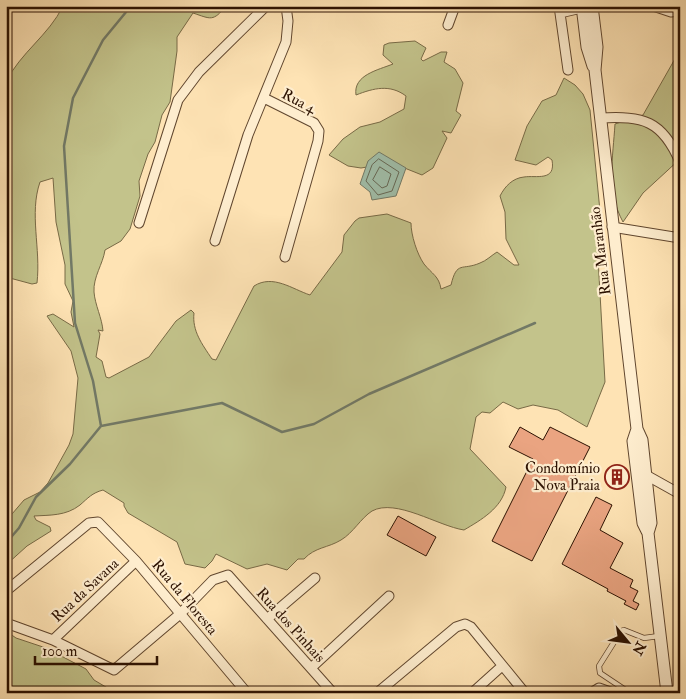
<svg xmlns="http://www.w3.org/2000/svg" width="686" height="699" viewBox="0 0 686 699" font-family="'IM FELL Double Pica',serif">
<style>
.green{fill:#c3c38b;stroke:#786a46}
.water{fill:#a0bea9;stroke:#727966}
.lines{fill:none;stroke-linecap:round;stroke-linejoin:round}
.shore{stroke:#666855;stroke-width:1}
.stream{stroke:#727966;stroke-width:2.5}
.building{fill:#eaa481;stroke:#2c1101}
.service-casing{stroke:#60462e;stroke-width:6}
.minor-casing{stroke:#60462e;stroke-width:11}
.tertiary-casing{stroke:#60462e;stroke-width:13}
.service{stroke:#feedce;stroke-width:4.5}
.minor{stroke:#feedce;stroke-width:9}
.tertiary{stroke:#feedce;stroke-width:11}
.labels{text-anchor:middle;stroke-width:4.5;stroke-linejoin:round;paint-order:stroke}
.street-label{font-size:15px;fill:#2c1101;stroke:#feedce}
.poi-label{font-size:15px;fill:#2c1101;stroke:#feedce;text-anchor:end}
</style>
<rect width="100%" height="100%" fill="#fee3b4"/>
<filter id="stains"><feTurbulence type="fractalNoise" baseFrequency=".004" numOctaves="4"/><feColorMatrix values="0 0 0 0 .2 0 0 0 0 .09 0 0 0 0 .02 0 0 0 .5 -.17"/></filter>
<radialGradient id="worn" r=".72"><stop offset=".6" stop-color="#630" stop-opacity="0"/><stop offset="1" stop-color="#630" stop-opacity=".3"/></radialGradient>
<path class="green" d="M63,6H226C213,22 211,19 193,13L177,37V51L170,102L162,115L155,142L148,154L139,181L140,196L130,229L121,241L105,250C103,264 93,277 94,292C95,305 102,318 103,331L98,330L100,334L96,357L102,361L106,377L109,378L149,357L176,321L191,310L194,313C192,331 202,344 212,359L216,360L254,286C273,274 292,289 310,295L342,252L344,235L355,221L359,218L387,214L411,223C411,235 417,254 424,264C432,274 439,276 441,289L451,285C457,260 462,271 480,263C486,261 492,255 497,252L514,265H519L506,239L505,212L500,196C505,186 513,178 524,177C536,175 556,182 552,160L548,157L536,165L515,160L527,126L542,101L556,95L564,78L575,85L583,94L590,110L600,211L597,240L605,382L587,427L558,410L533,405L518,409L503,402L490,413L482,412L476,417L470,449L506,487C502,508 481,520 464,530C438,526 396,498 372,511C361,518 353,533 341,540C328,548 315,547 304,559H298L287,570L267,564L247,569L216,554L212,561L205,568L185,564L177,542L128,513L124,506V503L103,490C92,493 88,498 80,505C66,516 50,515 34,516L36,520L50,527L51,531L27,546L6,565V521L24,500L40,492L48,483L69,445L73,434L78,378L71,351L47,316L53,314L74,327L71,312L73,301L65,284V265L56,222L53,178L40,182C29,214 41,248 37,283L32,284L6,277V82C20,53 49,35 63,6Z
M415,41L426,48L421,59L423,61L441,52H447L444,62L455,69L463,83L456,111L461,115L451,133L442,131L447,138L433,168L422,175L392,163L361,168L348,166L329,155L343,139L360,127L380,122L404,109L406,96C390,84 374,88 356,95C353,75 378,70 393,64L383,55L384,45L389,43Z
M680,50V159L643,193L623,222C606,191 613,157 615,124L643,115Z
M6,631L16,638L46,648L86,669L94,680L116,693H6Z"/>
<path class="water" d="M379,152L406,168L396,196L372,200L370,192L360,184L368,161Z"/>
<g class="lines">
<path class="shore" d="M379,159L399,172L392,191L378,195L366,181L372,165Z
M380,167L391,174L387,186L382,188L373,180Z"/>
<path class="stream" d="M101,426L222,403L282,432L314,424L369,394L535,323
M6,543L19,528L36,497L70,464L101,426L93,381L75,323L64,146L73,98L103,40L131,6"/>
</g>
<path class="building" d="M520,427L543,440L550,427L590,447L532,561L492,541L533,459L509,447Z
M596,497L612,505L600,530L623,543L610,568L633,580L630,587L638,591L633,601L639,604L636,610L624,604L626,601L607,591L608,589L562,564Z
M398,516L436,537L426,556L387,535Z"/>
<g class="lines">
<defs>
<path id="service" d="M630,693L600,673L599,666L621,631L624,630L644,638L659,636"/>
<path id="minor" d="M559,6L568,70
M653,6L671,12L680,11
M560,13L586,7
M448,25L455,6
M264,98L314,123L319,131L318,141L285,257
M601,118C643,116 662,120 680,162
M139,223L178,100L199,72L266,6
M612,227L680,238
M215,241L248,135L286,42L288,21L286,6
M646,475L680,494
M6,591L89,523L98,522L136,561L247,693
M267,619L315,578
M6,623L53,640L114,670L180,614L213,580L228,575L333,693
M53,640L136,561
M311,668L389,596
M377,693L456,627L465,624L471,627L525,693
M472,693L502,666
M591,693L599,688L613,693"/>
<path id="tertiary" d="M582,6L587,47L593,66
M592,6L597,47L595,70L637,429L633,441L643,523L648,533L667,693
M637,429L642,440L651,523L648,533"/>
</defs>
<use href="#service" class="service-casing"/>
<use href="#minor" class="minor-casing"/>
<use href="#tertiary" class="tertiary-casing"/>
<use href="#service" class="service"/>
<use href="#minor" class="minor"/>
<use href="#tertiary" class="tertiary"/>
</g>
<defs>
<symbol id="building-ring" viewBox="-11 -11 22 22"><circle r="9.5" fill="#feedce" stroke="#8f2418" stroke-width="1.5"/><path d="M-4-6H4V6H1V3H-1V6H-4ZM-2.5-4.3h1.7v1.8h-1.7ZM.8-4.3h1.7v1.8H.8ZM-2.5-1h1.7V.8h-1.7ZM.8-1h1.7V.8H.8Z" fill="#8f2418"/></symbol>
</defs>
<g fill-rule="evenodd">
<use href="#building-ring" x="603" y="463" width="28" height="28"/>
</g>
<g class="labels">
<g class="street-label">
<text transform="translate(299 101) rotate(28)" y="5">Rua 4</text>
<text transform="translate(600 251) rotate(-97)" y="5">Rua Maranhão</text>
<text transform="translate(85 590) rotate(-43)" y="5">Rua da Savana</text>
<text transform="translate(185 597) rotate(50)" y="5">Rua da Floresta</text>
<text transform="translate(291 625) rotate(48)" y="5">Rua dos Pinhais</text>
</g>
<g class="poi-label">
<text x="600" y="473">Condomínio<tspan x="600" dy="17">Nova Praia</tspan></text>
</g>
</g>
<rect width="686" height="699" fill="none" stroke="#fee3b4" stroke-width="25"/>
<rect x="8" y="8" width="671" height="684" fill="none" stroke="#2c1101" stroke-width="2.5"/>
<rect x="12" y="12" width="661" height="674" fill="none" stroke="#2c1101"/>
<g transform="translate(628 642) rotate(119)" stroke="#feedce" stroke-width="4" paint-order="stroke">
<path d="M0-4L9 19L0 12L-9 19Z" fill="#2c1101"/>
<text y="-8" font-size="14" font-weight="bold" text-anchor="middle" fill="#2c1101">N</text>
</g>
<path d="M35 656v8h122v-8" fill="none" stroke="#2c1101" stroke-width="2.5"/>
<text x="42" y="656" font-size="15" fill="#2c1101" stroke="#feedce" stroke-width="4" paint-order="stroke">100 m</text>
<rect width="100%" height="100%" filter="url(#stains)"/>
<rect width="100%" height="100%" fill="url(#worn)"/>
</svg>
